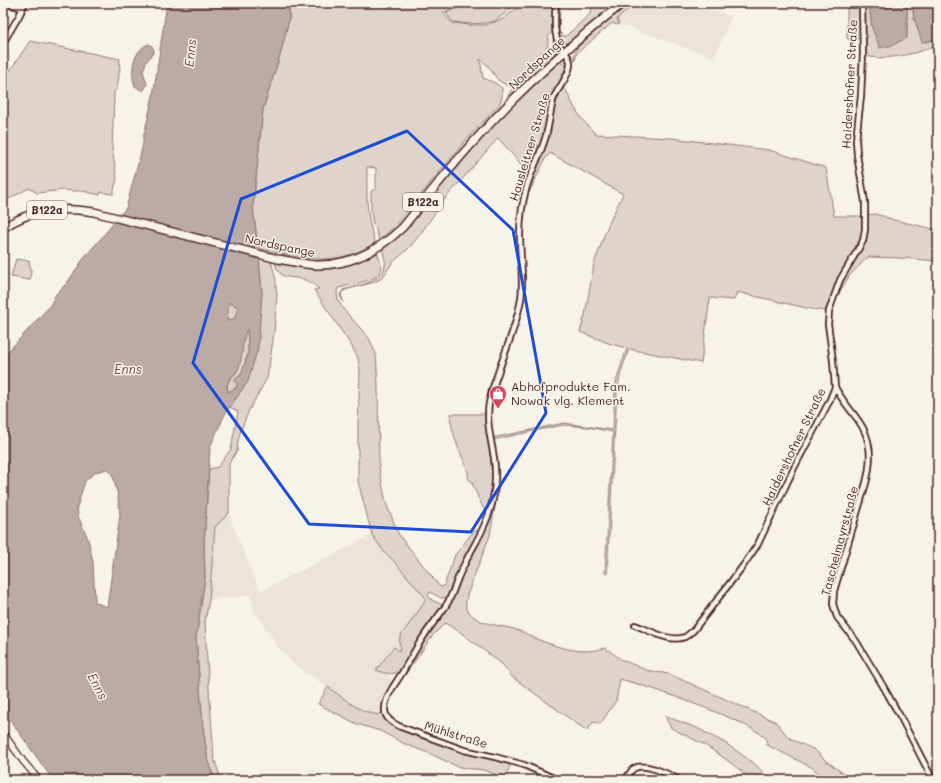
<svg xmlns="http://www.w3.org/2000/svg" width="941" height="783" viewBox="0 0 941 783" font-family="Mali,sans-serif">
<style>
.built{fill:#eae3da}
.green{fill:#ded4cc;stroke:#947a7c}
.water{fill:#bcaaa7;stroke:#8e7275;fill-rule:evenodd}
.pier{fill:#f7f3e8}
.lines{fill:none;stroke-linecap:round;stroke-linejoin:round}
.minor-casing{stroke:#4a1f2b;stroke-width:8}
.tertiary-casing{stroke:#4a1f2b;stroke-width:8}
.primary-casing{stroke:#4a1f2b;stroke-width:10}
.minor{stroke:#f7f3e8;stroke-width:4.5}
.tertiary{stroke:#f7f3e8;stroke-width:5.5}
.primary{stroke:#f7f3e8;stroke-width:7}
.marked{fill:none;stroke:#1d4ed8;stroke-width:3;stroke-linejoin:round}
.labels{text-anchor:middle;stroke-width:3;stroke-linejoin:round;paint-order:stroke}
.shield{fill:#f7f3e8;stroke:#7e5f64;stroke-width:1}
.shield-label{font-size:11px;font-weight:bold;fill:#4a1f2b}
.street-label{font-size:12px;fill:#4a1f2b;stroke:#f7f3e8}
.poi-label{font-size:12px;fill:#4a1f2b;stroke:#f7f3e8;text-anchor:start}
.water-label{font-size:13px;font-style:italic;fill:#6c4950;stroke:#f7f3e8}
</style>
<rect width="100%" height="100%" fill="#f7f3e8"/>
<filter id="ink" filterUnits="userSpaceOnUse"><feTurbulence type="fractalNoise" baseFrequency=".025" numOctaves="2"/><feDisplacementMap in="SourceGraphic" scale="8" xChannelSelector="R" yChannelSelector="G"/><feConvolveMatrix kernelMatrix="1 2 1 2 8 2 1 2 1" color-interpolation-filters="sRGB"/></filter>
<g filter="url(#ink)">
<path class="built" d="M636,3H694L731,17L715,58L619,24L617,19Z
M229,513L234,529L260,591L372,535L385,553L393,560L425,597L424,603L400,637V645L401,648L399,651L394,647L382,673L389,674L392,683V686L383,712L378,715L364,711L351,704L328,687L292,663L278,647L254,610L250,594L240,597H232L209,600L215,527Z"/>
<path class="green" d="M289,3H438L440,7L438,3H466L443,13L452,23L470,25H486L503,19L524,3H553V4L554,30C545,38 550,39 547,48L511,85H506L498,80L488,66L480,59L483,78L495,83L502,88V98L499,105L466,140L397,223L390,231L379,240L375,227L373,225L371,211V191L376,189V168L367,167C367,186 366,205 370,225C371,231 374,237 375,243C334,268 301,259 258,248L253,207L263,109L281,52L289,19Z
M473,3H477L479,7L488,3H522L513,7L495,21L486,23L470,24L453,22L446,13L465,5H467Z
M558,3H560L559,32L563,36H566L590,14L592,8L591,7L584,4L566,3H618L570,41L567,43L563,42C555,31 557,15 558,3Z
M629,3H636L617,19L619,24L617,25L612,23L577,53L575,61C574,55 574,52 578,47L601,26Z
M847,3H869L872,28L907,38V3H912L914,18L927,42L934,40L938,37V44C918,54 887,61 865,56V37L849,40L847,38Z
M928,3H938V12C932,11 929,9 928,3Z
M553,39H554L556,51L554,55L531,78L407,218L395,230L467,144L504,104L510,92L514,86L551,50L553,45Z
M30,41L120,59L119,66L120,67L117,89L114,92V97L112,149L117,178L113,194H111L101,192L100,195L83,191H74L64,190L37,193L29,188L3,202V81Z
M560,62L564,63L566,67L551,99L543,136L540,147L528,172L498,138L444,200L419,236L407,250L392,263L383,277L375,282L348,289L343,291L341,294L343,302L340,295L343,290C356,286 384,282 385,265C386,260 383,254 382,249L395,239L479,139L526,91L555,65Z
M562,88L566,90C574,108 582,122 596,134L671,138L769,150L826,168L834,216H863L874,214L883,216L894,220L938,230V261L900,258L868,257L850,275L835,299L825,311L806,308L737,292L734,300L710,298L701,363L629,349L621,372L617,391L607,574L605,573L613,432L587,427L564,425L538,430L493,440L492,438L564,423L613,430L615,389L617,378L627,348L611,344L580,332L585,315L594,264L608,225L623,194L550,153L545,159L526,199L533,176L547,140L555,106Z
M377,252L382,267C381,270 380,273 377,276C370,281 347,286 338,288L337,292L338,301L344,310L369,338L376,354L378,386L379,468L386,503L399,535L440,587L444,586L455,555L472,533L481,528L461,566L447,598H441L430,592L428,596L432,600L442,605L437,615L425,629L408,659H407C402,676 390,676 376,670L394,647L399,651L401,648C399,644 399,642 400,637L424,603L425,597L393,560L385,553L372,535L358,481V424L360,371L358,358L351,345L314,290L319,289C315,285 311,282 305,280C291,275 279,282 275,262L281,264L282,262L308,267Z
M259,258L271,261L276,280V289L277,294L274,333L269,367L267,378L249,410L241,430L238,440L237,451L229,463V513L215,527L209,600L205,621L207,661L214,758L221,780H215L208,762L203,727L196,638L205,578L204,544L209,469L218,467L231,449L238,412L230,407L248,381L262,293Z
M16,259L29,261L31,270L30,280L11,277Z
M228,302L238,307L235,319L227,321Z
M247,327L248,343V354L241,375L234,380L237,384L236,388L228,392C225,379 233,380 237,370C240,362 241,354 242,346C243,339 245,333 247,327Z
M450,414H485L486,428L493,471L492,491L488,509L487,510L483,508L472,483L468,477C469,468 463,460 460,452C455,440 451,427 450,414Z
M497,495L490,535L467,595C466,601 464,607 469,612C479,625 499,625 514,629C523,632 531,636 539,640C560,648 583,655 605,648L622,660L646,670L669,674L776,722L788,737L797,742L815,750L824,759L852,780H827L811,767L767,745L766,738C752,726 725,716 708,709C679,698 650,687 620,679L616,701L600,724L593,722L587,731L512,677L502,664L460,632L445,623L433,635L391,695C387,704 385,711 391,720C376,704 401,681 409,667C415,655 421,643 428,632C435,622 444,614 450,603C456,590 460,576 466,564C473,550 482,538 488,524C492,514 493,504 497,495Z
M328,687L351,704L364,711L378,715L383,712L397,726L511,763L505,778L484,770L464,768L456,766L431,754L405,744L380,731L357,724L318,704Z
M665,716L697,728L725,743L754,763L770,780H753L727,760L705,745L671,728Z"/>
<path class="water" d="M167,3H289V19L281,52L263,109L253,207L259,258L262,293L258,348L248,381L225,414L210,447L204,544L205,578L196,638L203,727L208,762L215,780H53L3,710V357L49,307L56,294L67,283L86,255L98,242L126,208L139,160L143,144V139L153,96ZM229,302L238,307L235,318L227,321ZM247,329L248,343V354L241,375L234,380L237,384L236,388L228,392C226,386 227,382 231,377C233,376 235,374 236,373C244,360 241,341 247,329ZM107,469L113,476L118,496L120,515L107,607L95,602L93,562L88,539L78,516L77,507L85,481L96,472Z
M869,3H907V38L893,45L880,48L872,28Z
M912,3H928C929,9 932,11 938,12V37C933,40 928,42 922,42L914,18Z
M148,44L152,46L154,50V52L146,62L143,71L147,84L144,90H141L135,86C130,72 132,52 148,44Z"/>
<path class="pier" d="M118,214L260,249L261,258L112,221Z"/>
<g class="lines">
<defs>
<path id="minor" d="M5,3L22,8
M556,3C555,13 554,33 558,42C561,51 571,55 570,65C569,78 557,88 553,100C550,113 549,126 545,139C540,155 532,170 527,186C522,202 520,219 520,236C520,257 524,278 521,299C517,324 506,349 498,373C494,383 491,393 489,403C486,422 491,439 494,458C497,481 494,505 484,526C478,540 470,552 464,565C457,577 454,592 447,604C440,615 431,625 424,636C416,648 409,661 402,673C396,683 386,695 385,708C384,718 392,723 401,727L464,750L495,757L524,765L558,780
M3,43L19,16L25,3
M835,387C841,399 850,409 858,420C872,439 872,460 866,483L834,591L833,604L837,617L856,641L883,686L901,718L933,780
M635,625C649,630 670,643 685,637C688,635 690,633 693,631L743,566L758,544L794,468L829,402L835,387L833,361L828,324L829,311L840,280L863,241L865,229V202L857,155L856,140L861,96L863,53L862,3
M625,780C627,777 630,772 633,769C643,761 669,774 679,780"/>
<path id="tertiary" d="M3,733L23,761L39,780"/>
<path id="primary" d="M3,228C33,208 60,207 94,212L278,259C290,261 303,264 315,265C350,266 378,251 403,227C427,197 451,166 477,138C521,88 571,44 623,3"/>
</defs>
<use href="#minor" class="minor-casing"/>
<use href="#tertiary" class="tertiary-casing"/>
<use href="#primary" class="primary-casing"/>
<use href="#minor" class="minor"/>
<use href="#tertiary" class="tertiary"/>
<use href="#primary" class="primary"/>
</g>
</g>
<path class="marked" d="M407,131L513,230L546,413L471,532L309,524L193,363L241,199Z"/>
<defs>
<symbol id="shop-pin" viewBox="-11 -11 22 30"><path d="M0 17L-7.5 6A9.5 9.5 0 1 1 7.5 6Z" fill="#d1495b" stroke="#f7f3e8"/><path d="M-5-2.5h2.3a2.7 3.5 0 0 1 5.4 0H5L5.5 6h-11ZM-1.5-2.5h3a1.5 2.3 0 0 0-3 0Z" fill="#fff"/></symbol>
</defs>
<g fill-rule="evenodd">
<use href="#shop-pin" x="488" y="384" width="20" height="27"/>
</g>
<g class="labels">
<g class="shield">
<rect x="403" y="193" width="40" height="18" rx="3"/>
<rect x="27" y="201" width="40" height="18" rx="3"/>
</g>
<g class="shield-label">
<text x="423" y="206">B122a</text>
<text x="47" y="214">B122a</text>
</g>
<g class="street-label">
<text transform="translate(537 63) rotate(-43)" y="4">Nordspange</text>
<text transform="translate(850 84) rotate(-87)" y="4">Haidershofner Straße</text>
<text transform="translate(530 147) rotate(-73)" y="4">Hausleitner Straße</text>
<text transform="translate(280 246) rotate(12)" y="4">Nordspange</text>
<text transform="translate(794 447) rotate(-64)" y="4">Haidershofner Straße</text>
<text transform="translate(840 541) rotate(-75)" y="4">Taschelmayrstraße</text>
<text transform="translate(456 735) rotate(17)" y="4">Mühlstraße</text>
</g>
<g class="poi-label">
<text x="511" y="391">Abhofprodukte Fam.<tspan x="511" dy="14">Nowak vlg. Klement</tspan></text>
</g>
<g class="water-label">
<text transform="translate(190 53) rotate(-84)" y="5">Enns</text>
<text x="128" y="374">Enns</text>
<text transform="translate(98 686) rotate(62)" y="5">Enns</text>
</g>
</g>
<rect width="941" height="783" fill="none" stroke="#f7f3e8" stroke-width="16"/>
<rect x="8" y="8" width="925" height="767" fill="none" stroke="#4a1f2b" stroke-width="1.5" filter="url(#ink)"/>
</svg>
